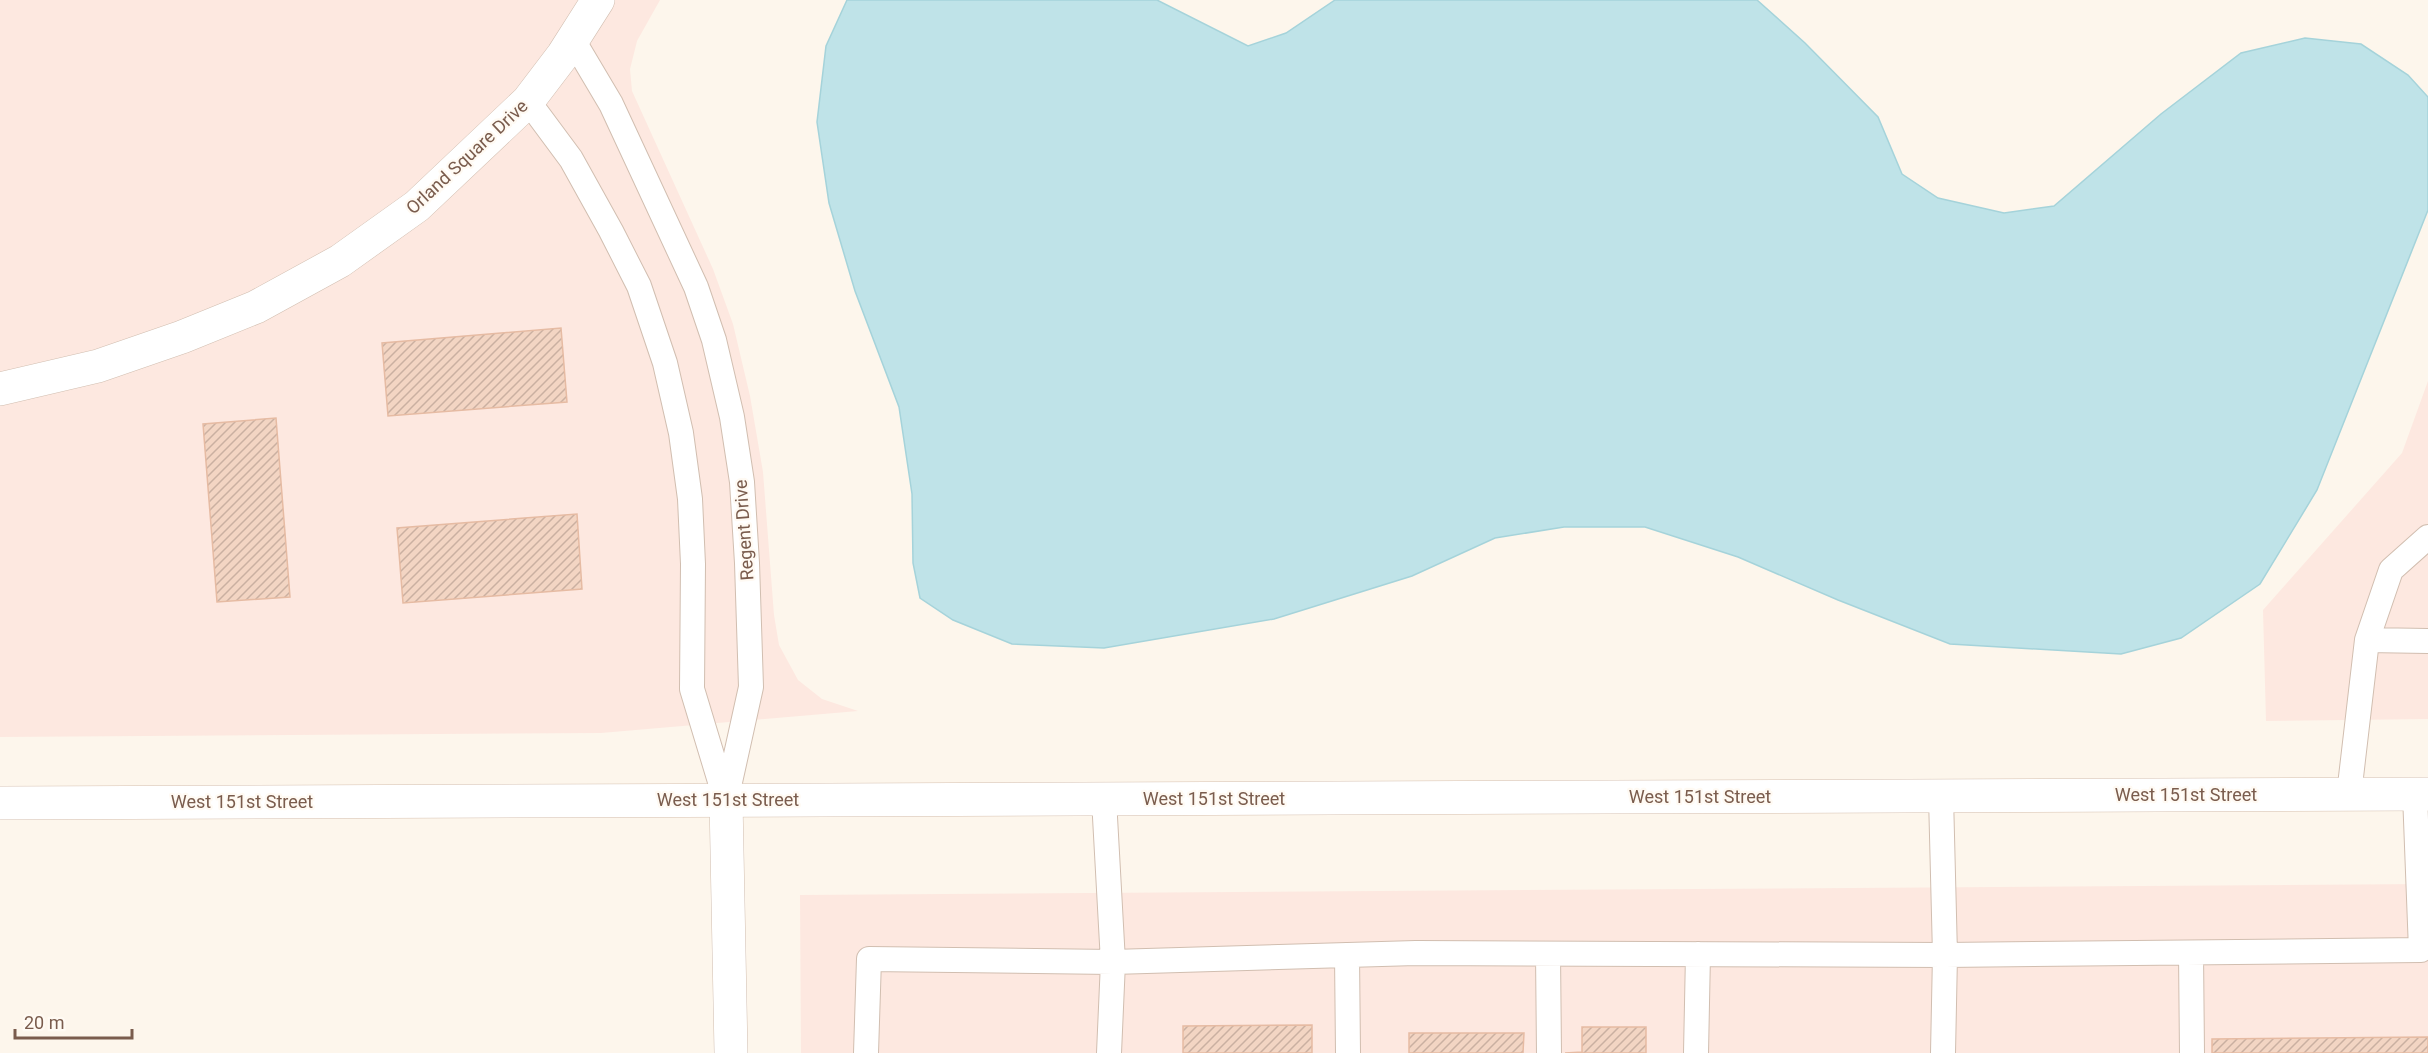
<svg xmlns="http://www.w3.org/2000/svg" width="2428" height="1053" viewBox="0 0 2428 1053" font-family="Roboto,sans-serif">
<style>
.commercial{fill:#fde8e0}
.water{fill:#bfe3e8;stroke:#a5d3da;stroke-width:1.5}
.building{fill:url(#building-hatch);stroke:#e6bba3;stroke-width:1.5}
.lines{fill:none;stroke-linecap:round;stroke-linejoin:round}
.lane-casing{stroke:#d1beb0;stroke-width:26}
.street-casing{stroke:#d1beb0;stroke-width:34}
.secondary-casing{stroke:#d6c0b0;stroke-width:34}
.lane{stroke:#fff;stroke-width:24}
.street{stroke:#fff;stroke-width:33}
.secondary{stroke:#fff;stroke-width:33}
.labels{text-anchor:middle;stroke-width:4.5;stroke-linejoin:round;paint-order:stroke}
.street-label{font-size:18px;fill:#7a5c4d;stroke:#fffaf3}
</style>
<defs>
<pattern id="building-hatch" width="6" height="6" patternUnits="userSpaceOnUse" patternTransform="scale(1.5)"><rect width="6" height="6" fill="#f3d5c3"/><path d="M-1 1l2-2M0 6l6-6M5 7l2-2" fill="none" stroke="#cab0a1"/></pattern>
</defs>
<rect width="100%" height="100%" fill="#fdf6ec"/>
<path class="commercial" d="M0,0H660L637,41L630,69L632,91L713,269L733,324L750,396L763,472L774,615L779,645L798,680L822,699L858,711L601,733L0,737Z
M2428,381V719L2266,721L2263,610L2402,453Z
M2428,884V1053H801L800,895Z"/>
<path class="water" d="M847,0H1157L1248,46L1286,33L1335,0H1757L1805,43L1878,117L1902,174L1938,198L2004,213L2054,206L2161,114L2241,53L2305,38L2361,44L2408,75L2428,97V210L2317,490L2260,584L2181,638L2121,654L1950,644L1838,600L1738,557L1645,527H1564L1495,538L1412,576L1274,619L1104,648L1012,644L953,620L920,598L913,563L912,494L899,407L855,291L829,203L817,122L826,46Z"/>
<path class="building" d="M561,328L567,402L388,416L382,343Z
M276,418L290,597L217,602L203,424Z
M577,514L582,589L403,603L397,528Z
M1312,1025V1053H1183V1026Z
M1582,1027H1646V1053H1565L1582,1052Z
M1409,1033H1524L1523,1053H1409Z
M2428,1037V1053H2212V1039Z"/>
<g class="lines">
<defs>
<path id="lane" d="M573,40L611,104L696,287L714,340L732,417L742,482L747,563L751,687L726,800
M528,101L571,159L611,231L639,286L665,363L681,433L690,499L693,564L692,689L725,798
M2367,640L2428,641
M2349,794L2367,640L2391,570L2428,537
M2191,953L2192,1053
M1548,954L1549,1053
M1347,955L1348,1053
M866,1053L869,959L1113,962L1104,799
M1109,1053L1113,962L1416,953L1945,955L1941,796
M1696,1053L1698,954
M1943,1053L1945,955L2421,950L2415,794"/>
<path id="street" d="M0,389L98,366L182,337L256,307L340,261L417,206L528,101L563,55L598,0
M726,800L731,1053"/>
<path id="secondary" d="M0,803L2428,794"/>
</defs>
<use href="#lane" class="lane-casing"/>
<use href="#street" class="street-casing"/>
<use href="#secondary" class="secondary-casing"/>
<use href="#lane" class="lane"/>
<use href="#street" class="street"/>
<use href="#secondary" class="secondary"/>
</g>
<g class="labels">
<g class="street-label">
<text transform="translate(467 157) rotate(-43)" y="6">Orland Square Drive</text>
<text transform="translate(744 530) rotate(-94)" y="6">Regent Drive</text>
<text x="2186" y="801">West 151st Street</text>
<text x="1700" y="803">West 151st Street</text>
<text x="1214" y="805">West 151st Street</text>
<text x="728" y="806">West 151st Street</text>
<text x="242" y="808">West 151st Street</text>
</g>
</g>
<path d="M15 1029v9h117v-9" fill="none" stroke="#7a5c4d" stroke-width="3"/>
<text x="24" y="1029" font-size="18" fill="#7a5c4d" stroke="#fffaf3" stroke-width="4.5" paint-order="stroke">20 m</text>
</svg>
